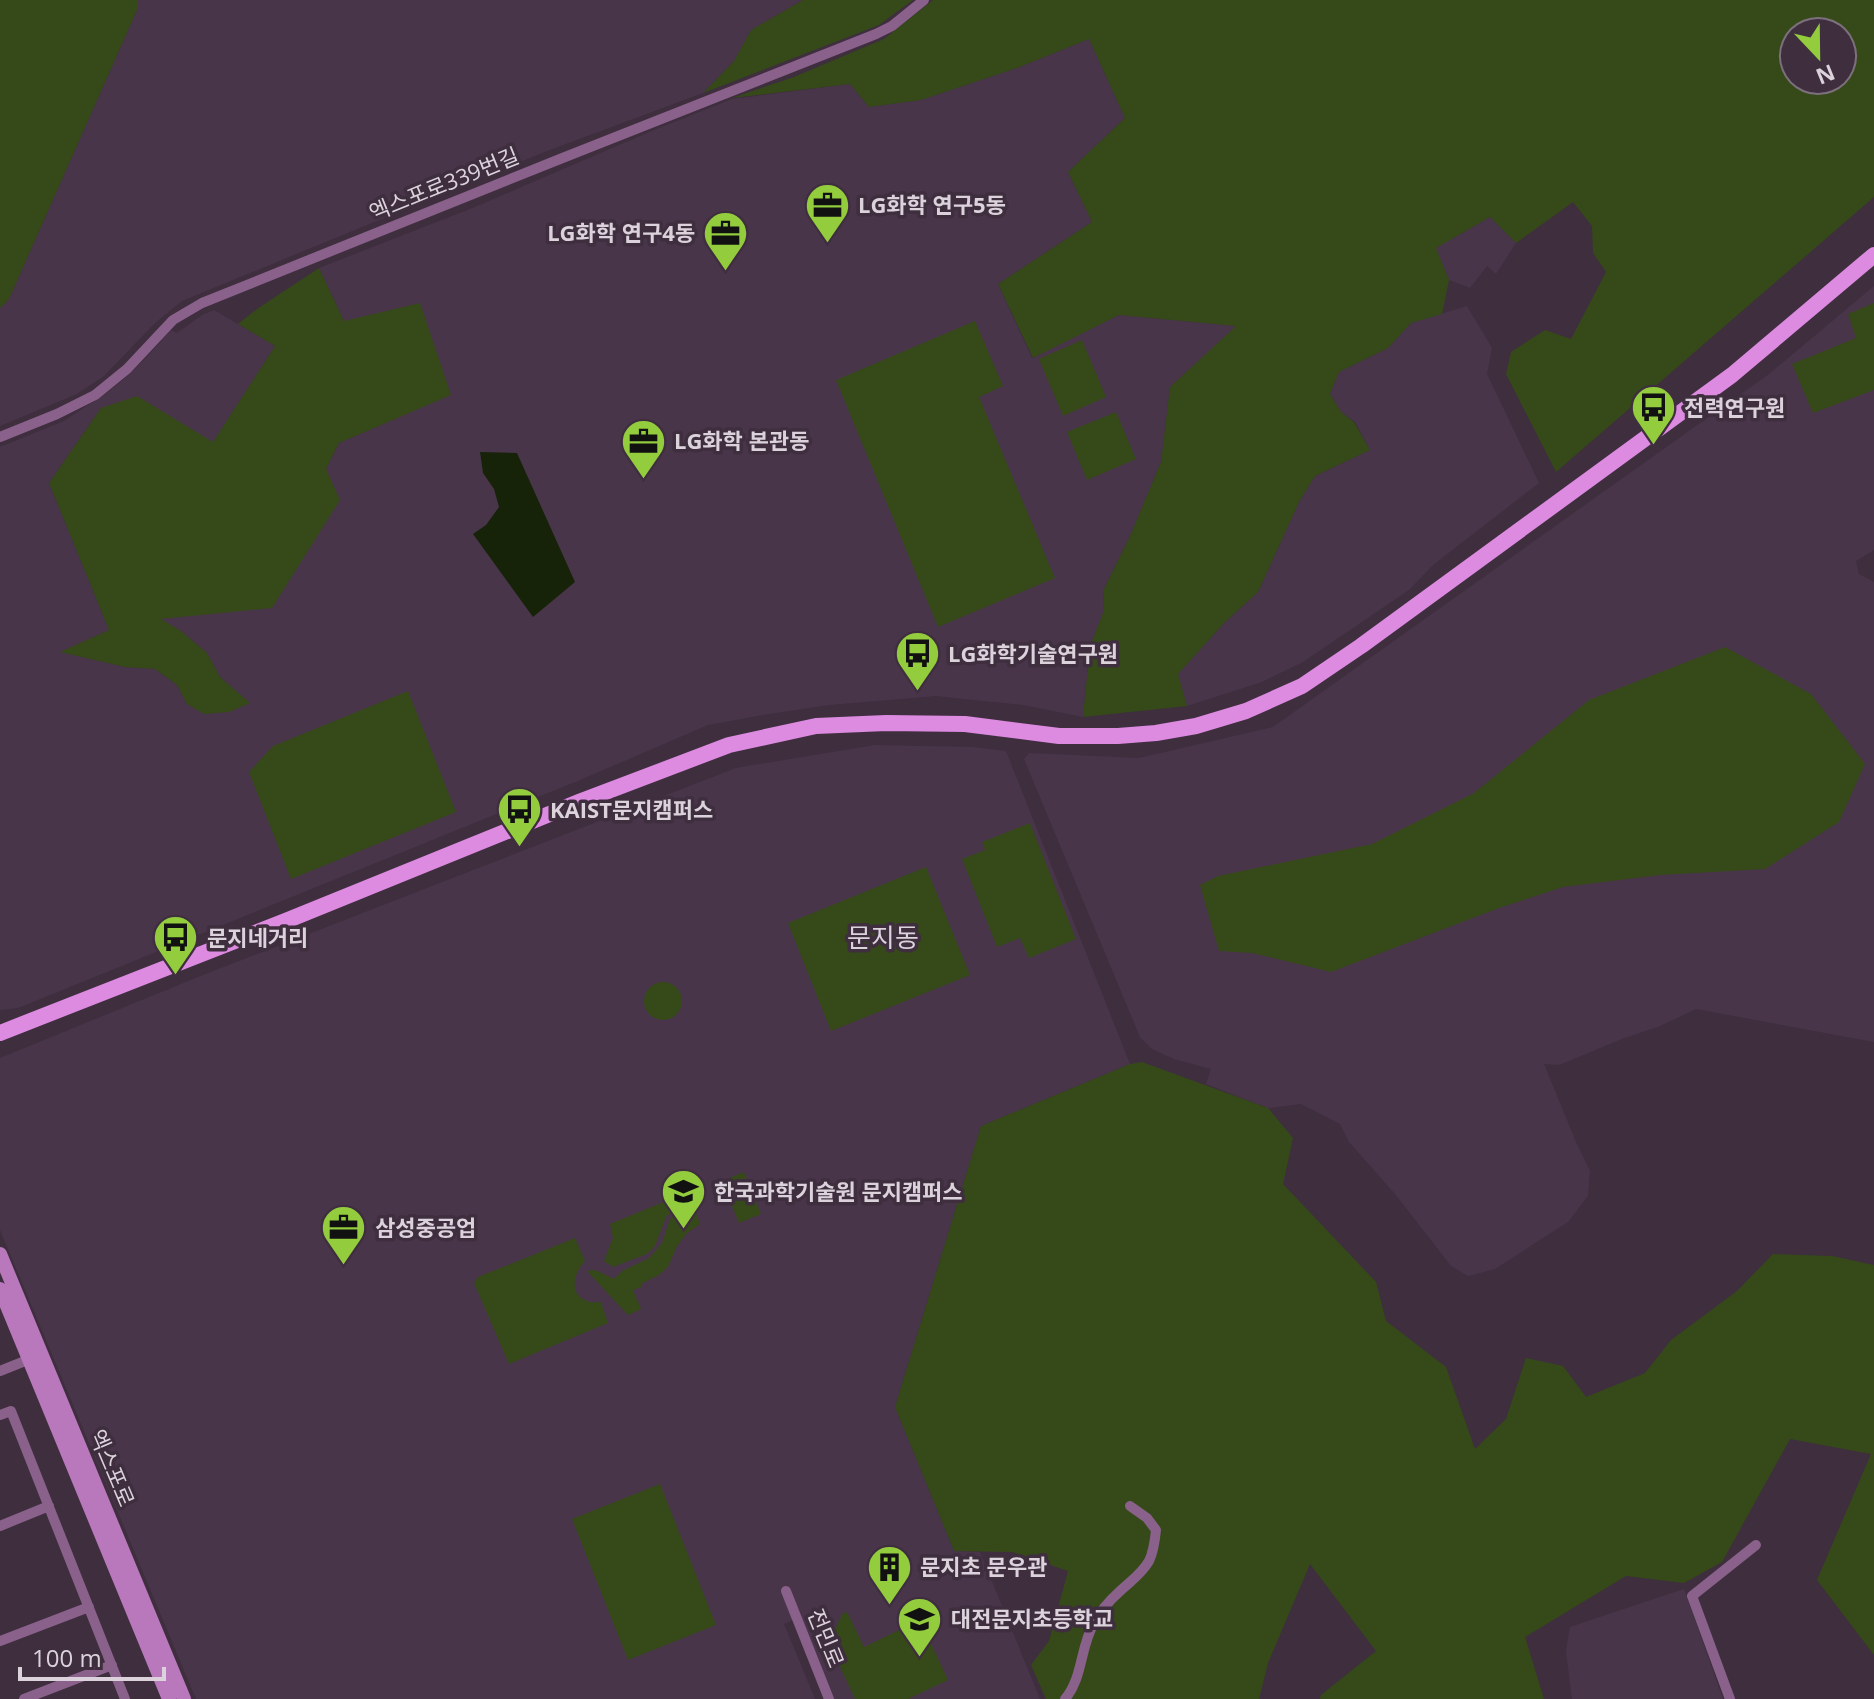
<svg xmlns="http://www.w3.org/2000/svg" width="1874" height="1699" viewBox="0 0 1874 1699" font-family="'Open Sans','Noto Sans KR',sans-serif">
<style>
.built{fill:#49354a}
.green{fill:#364a19;fill-rule:evenodd}
.water{fill:#172309}
.lines{fill:none;stroke-linecap:round;stroke-linejoin:round}
.street{stroke:#89618b;stroke-width:10}
.secondary{stroke:#b978bc;stroke-width:14}
.primary{stroke:#dd8ae1;stroke-width:16}
.labels{text-anchor:middle;stroke-width:7;stroke-linejoin:round;paint-order:stroke}
.street-label{font-size:22px;fill:#dcd2dc;stroke:#3e2e3e}
.poi-label{font-size:22px;font-weight:bold;fill:#dcd2dc;stroke:#3e2e3e;text-anchor:start}
.quarter-label{font-size:26px;fill:#dcd2dc;stroke:#3e2e3e}
</style>
<rect width="100%" height="100%" fill="#3e2e3e"/>
<path class="built" d="M137,0H803L751,30L734,61L703,93L547,151L182,301L155,323L104,376L77,394L0,426V308L9,299L137,10Z
M1089,39L1125,118L1068,172L1092,222L998,284L1032,358L1119,315L1237,326L1170,387L1161,462L1130,536L1104,589L1103,613L1090,646L1083,717L1023,705L936,696L829,705L763,715L708,725L580,780L18,1008L0,1010V447L64,421L105,394L123,380L145,359L171,330L177,333L202,315L214,310L275,346L213,443L113,405L101,408L49,483L109,630L61,652L125,667L155,669L177,685L187,704L249,703L220,677L207,653L181,631L160,619L326,469L339,443L451,394L344,321L319,268L475,207L654,130L732,99L850,84L869,107L921,100L1017,68Z
M1490,217L1516,243L1496,274L1487,266L1470,288L1449,280L1435,248Z
M1874,286V550L1856,561L1859,574L1874,582V1042L1696,1009L1660,1026L1622,1039L1559,1065L1544,1064L1576,1142L1590,1171L1588,1196L1568,1222L1495,1269L1468,1276L1451,1266L1395,1194L1349,1142L1340,1124L1301,1104L1268,1108L1206,1084L1211,1069L1174,1059L1152,1049L1140,1037L1024,759L1029,753L1139,758L1273,727L1769,374Z
M1467,306L1492,348L1487,374L1539,483L1433,565L1409,590L1303,662L1262,682L1187,706L1177,674L1225,622L1258,592L1299,502L1315,476L1370,450L1355,422L1341,412L1330,394L1339,372L1388,348L1411,323Z
M875,745L972,747L1006,751L1130,1064L981,1126L895,1407L954,1551L980,1552L1040,1699H833L799,1617L784,1624L815,1699H196L0,1230V1058L203,975L736,768Z
M1684,1589L1723,1699H1572L1566,1651L1570,1627Z"/>
<path class="green" d="M0,0H137V10L9,299L0,308Z
M803,0H913L879,25L703,93L734,61L751,30Z
M933,0H1874V197L1556,472L1506,374L1511,352L1545,330L1571,339L1606,272L1593,253L1592,226L1573,202L1516,243L1490,217L1436,248L1449,280L1442,314L1411,323L1388,348L1339,372L1330,394L1341,412L1354,422L1370,450L1315,476L1299,502L1258,592L1225,622L1178,674L1187,706L1083,717L1090,646L1103,613L1104,589L1130,536L1161,462L1170,387L1236,326L1119,315L1033,358L998,284L1092,222L1068,172L1125,118L1089,39L1017,68L921,100L869,107L850,84L732,98L794,77L884,39ZM1842,32V80H1794V32Z
M319,268L344,321L420,303L451,395L339,443L326,469L340,500L272,608L161,619L181,631L207,653L220,677L250,703L229,712L204,714L187,704L177,685L155,669L125,667L60,652L109,630L49,483L101,408L137,396L213,442L275,346L238,324L257,309Z
M1874,303V390L1813,413L1792,364L1856,338L1848,314Z
M975,321L1003,386L979,397L1055,578L938,627L836,380Z
M1082,340L1106,397L1063,416L1039,359Z
M1116,412L1136,459L1087,480L1067,432Z
M1725,647L1811,694L1865,764L1839,822L1765,869L1660,875L1563,887L1499,908L1331,972L1252,953L1219,951L1200,885L1218,876L1372,844L1474,793L1589,700Z
M408,691L456,812L291,879L249,772L273,746Z
M1030,823L1076,939L1029,958L1020,938L997,947L962,859L985,850L982,842Z
M926,867L970,975L831,1031L788,923Z
M644 1001a19 19 0 1 1 38 0a19 19 0 1 1-38 0Z
M1142,1062L1268,1108L1293,1138L1283,1184L1376,1282L1386,1321L1446,1367L1475,1449L1506,1419L1526,1358L1563,1366L1586,1397L1645,1373L1671,1340L1737,1291L1773,1254L1832,1256L1874,1265V1655L1817,1580L1871,1454L1790,1439L1722,1562L1684,1583L1626,1576L1525,1637L1544,1699H1320L1321,1695L1376,1651L1310,1564L1268,1663L1259,1699H1046L1031,1665L1049,1641L1068,1571L1012,1552L954,1551L895,1407L981,1126L1130,1064Z
M744,1172L761,1214L739,1223L722,1181Z
M688,1192L691,1199L682,1203L666,1217L655,1246L647,1254L613,1267L604,1261L613,1238L610,1224Z
M692,1202L700,1224L687,1233L677,1246L668,1267L659,1275L641,1284L642,1287L633,1290L641,1309L628,1315L587,1271L595,1270L614,1279L622,1271L649,1258L662,1243L670,1219L677,1211Z
M575,1238L585,1261C574,1272 568,1294 587,1301C591,1303 596,1302 601,1302L608,1323L509,1364L474,1283L478,1277Z
M660,1484L716,1625L628,1660L572,1519Z
M847,1612L864,1647L920,1620L948,1680L908,1699H855L829,1643L842,1614Z"/>
<path class="water" d="M480,452L517,453L575,582L533,617L473,534L486,525L499,507L494,489L483,473Z"/>
<g class="lines">
<path class="street" d="M0,437L57,414L95,395L127,369L173,320L202,303L560,159L876,34L892,26L924,0
M0,1371L30,1359
M0,1415L11,1411L125,1699
M0,1526L49,1506
M786,1591L829,1699
M0,1641L89,1607
M24,1699L112,1665
M1065,1699C1083,1678 1080,1647 1094,1623C1100,1612 1109,1601 1118,1593C1128,1583 1141,1575 1149,1561C1153,1553 1155,1540 1156,1530L1147,1518L1130,1506
M1730,1699L1692,1596L1756,1545"/>
<path class="secondary" d="M0,1254L184,1699
M0,1289L169,1699"/>
<path class="primary" d="M0,1033L288,920L579,802L729,745L816,726L886,723L965,724L1059,736H1118L1156,733L1196,726L1246,711L1302,686L1361,646L1732,375L1874,255"/>
</g>
<defs>
<symbol id="office-pin" viewBox="-11 -11 22 30"><path d="M0 17L-7.5 6A9.5 9.5 0 1 1 7.5 6Z" fill="#93cc3d" stroke="#3e2e3e"/><path d="M-6-3h4V-5.5h4V-3h4V5H-6ZM-1-4.5V-3h2v-1.5ZM-6 0V1H6V0Z" fill="#111"/></symbol>
<symbol id="bus-pin" viewBox="-11 -11 22 30"><path d="M0 17L-7.5 6A9.5 9.5 0 1 1 7.5 6Z" fill="#93cc3d" stroke="#3e2e3e"/><path d="M-5-6H5V4H4V6H2V4H-2V6H-4V4H-5ZM-3.5-4V0h7V-4ZM-3.5 1.2v1.5H-2V1.2ZM2 1.2v1.5H3.5V1.2Z" fill="#111"/></symbol>
<symbol id="university-pin" viewBox="-11 -11 22 30"><path d="M0 17L-7.5 6A9.5 9.5 0 1 1 7.5 6Z" fill="#93cc3d" stroke="#3e2e3e"/><path d="M0-5L7-2L0 1L-7-2ZM-4 1L0 2.5L4 1V4Q0 6-4 4Z" fill="#111"/></symbol>
<symbol id="building-pin" viewBox="-11 -11 22 30"><path d="M0 17L-7.5 6A9.5 9.5 0 1 1 7.5 6Z" fill="#93cc3d" stroke="#3e2e3e"/><path d="M-4-6H4V6H1V3H-1V6H-4ZM-2.5-4.3h1.7v1.8h-1.7ZM.8-4.3h1.7v1.8H.8ZM-2.5-1h1.7V.8h-1.7ZM.8-1h1.7V.8H.8Z" fill="#111"/></symbol>
<symbol id="school-pin" viewBox="-11 -11 22 30"><path d="M0 17L-7.5 6A9.5 9.5 0 1 1 7.5 6Z" fill="#93cc3d" stroke="#3e2e3e"/><path d="M0-5L7-2L0 1L-7-2ZM-4 1L0 2.5L4 1V4Q0 6-4 4Z" fill="#111"/></symbol>
</defs>
<g fill-rule="evenodd">
<use href="#office-pin" x="802" y="180" width="51" height="69"/>
<use href="#office-pin" x="700" y="208" width="51" height="69"/>
<use href="#bus-pin" x="1628" y="382" width="51" height="69"/>
<use href="#office-pin" x="618" y="416" width="51" height="69"/>
<use href="#bus-pin" x="892" y="628" width="51" height="69"/>
<use href="#bus-pin" x="494" y="784" width="51" height="69"/>
<use href="#bus-pin" x="150" y="912" width="51" height="69"/>
<use href="#university-pin" x="658" y="1166" width="51" height="69"/>
<use href="#office-pin" x="318" y="1202" width="51" height="69"/>
<use href="#building-pin" x="864" y="1542" width="51" height="69"/>
<use href="#school-pin" x="894" y="1594" width="51" height="69"/>
</g>
<g class="labels">
<g class="street-label">
<text transform="translate(444 184) rotate(-22)" y="8">엑스포로339번길</text>
<text transform="translate(112 1468) rotate(67)" y="8">엑스포로</text>
<text transform="translate(826 1638) rotate(68)" y="8">전민로</text>
</g>
<g class="poi-label">
<text x="858" y="213">LG화학 연구5동</text>
<text x="695" y="241" text-anchor="end">LG화학 연구4동</text>
<text x="1684" y="416">전력연구원</text>
<text x="674" y="449">LG화학 본관동</text>
<text x="948" y="662">LG화학기술연구원</text>
<text x="550" y="818">KAIST문지캠퍼스</text>
<text x="207" y="946">문지네거리</text>
<text x="714" y="1200">한국과학기술원 문지캠퍼스</text>
<text x="375" y="1236">삼성중공업</text>
<text x="920" y="1575">문지초 문우관</text>
<text x="951" y="1627">대전문지초등학교</text>
</g>
<g class="quarter-label">
<text x="883" y="947">문지동</text>
</g>
</g>
<g transform="translate(1818 56) rotate(158)"><circle r="38" fill="#3e2e3e" stroke="#7d707d" stroke-width="2"/>
<path d="M0-6L14 30L0 20L-14 30Z" fill="#93cc3d"/>
<text y="-12" font-size="22" font-weight="bold" text-anchor="middle" fill="#dcd2dc">N</text>
</g>
<path d="M20 1667v12h144v-12" fill="none" stroke="#dcd2dc" stroke-width="4"/>
<text x="32" y="1667" font-size="24" fill="#dcd2dc" stroke="#3e2e3e" stroke-width="6" paint-order="stroke">100 m</text>
</svg>
